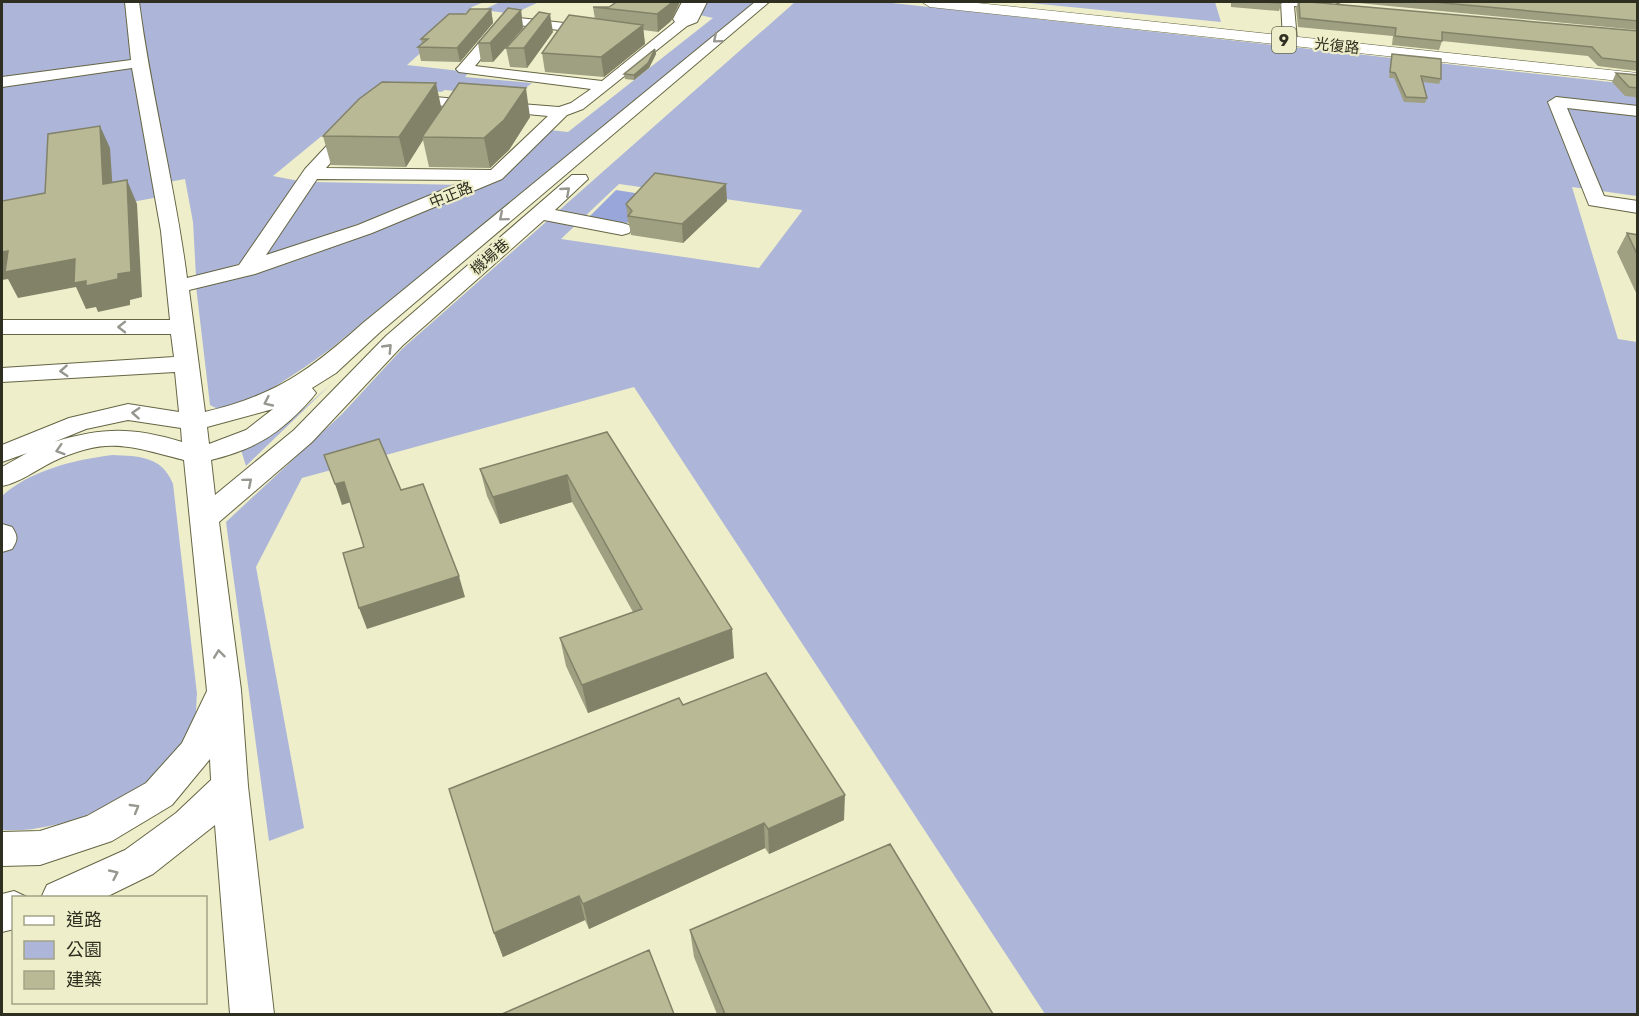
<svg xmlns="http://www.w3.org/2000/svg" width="1639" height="1016" viewBox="0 0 1639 1016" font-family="Rubik,'Noto Sans TC',sans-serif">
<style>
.green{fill:#adb6d9;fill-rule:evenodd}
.water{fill:#99a6da}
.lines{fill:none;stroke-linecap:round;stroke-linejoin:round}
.minor-casing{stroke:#656545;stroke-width:2}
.major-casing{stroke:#656545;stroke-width:1}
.minor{fill:#fff;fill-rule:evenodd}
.major{fill:#fff;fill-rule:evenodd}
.wall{fill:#9f9f81}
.shaded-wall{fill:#828269}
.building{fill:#b9b996;stroke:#828269;stroke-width:1.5}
.oneway{stroke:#979790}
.labels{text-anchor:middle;stroke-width:4.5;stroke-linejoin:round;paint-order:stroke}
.far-street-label{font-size:15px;fill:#2f2f21;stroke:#eeeeca}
.shield{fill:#eeeeca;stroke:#686854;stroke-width:1.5}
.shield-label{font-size:16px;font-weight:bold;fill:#2f2f21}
</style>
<rect width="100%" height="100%" fill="#eeeeca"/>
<path class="green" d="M2,2H484L472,7L407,65L469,72L465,77L532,83L514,97L445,90L441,92L385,84L273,176L299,181L243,262L221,271L196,277L193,222L185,179L157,184L159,197L2,226Z
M500,2H539L513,14L483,10Z
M704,2H755L329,350C308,365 247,409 223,409C219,410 214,407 210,405L196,286L453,199L550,130L568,132L713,18L700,15Z
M795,2H883L1637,85V196L1572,187L1618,339L1637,342V1014H1045L634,387L302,478L256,567L304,828L269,841L226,522L342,414L402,349ZM619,184L802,210V211L759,268L561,239Z
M1020,2H1215L1221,22Z
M313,182L466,185L259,260Z
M332,383L246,466L241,450L279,431Z
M112,455C139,456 162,456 173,484L197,694C196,701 197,710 195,717C176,787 68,835 2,830V496C31,470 74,460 112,455Z"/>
<path class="water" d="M616,190L654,196L627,223L589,217Z"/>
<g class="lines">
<defs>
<path id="minor" d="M125,2H139C151,95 175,185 187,278L239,265L305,169L348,123L354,122L362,127L326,168L491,170L548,116L402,102L394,97L396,94L559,107L571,103L591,89L459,72L456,69L459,66L502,16L600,27L607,31L600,35L510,24L475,66L602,81L675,22L673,19L682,2H707L697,22L687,26L583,109L567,115L502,179L372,233L255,274L189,290L205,412C276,395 309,371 363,323L755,2H769L379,333L336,373L312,388L316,393L312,398C281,433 256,449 211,460L215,495L294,430L386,336L572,175H586L588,179L555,210L622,223L629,225L632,229L629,233L622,235L544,220L402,346L312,442L219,522L241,690L248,786L274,1014H230L215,825L153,874L104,898H41L47,885L125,850L176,813L211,780L210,759L172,805L112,841L40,865L2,866V832L40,831L87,816L146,783L182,743L207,691L184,460C128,446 108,436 52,462C36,470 19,483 2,486V467L27,453L2,462V445L69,418L128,404L179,412L175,372L2,382V368L174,357L171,334H2V320H170L161,231L132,68L2,87V77L131,60ZM317,179L467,180L358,225L266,255ZM273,409L246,430L209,444L207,427ZM128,420L181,428L182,442C133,427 103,427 54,442L86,429Z
M1281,2H1331L1344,6L1337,10L1294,6L1297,40L1290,44L1283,40Z
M1556,97L1638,106V116L1567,108L1604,196L1638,201V213L1589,205L1548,102Z
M2,524L12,527C18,536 18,540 12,549L2,552Z
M14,891L29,898H14V929L2,932V894Z"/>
<path id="major" d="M922,2H968L1638,73V83L930,7Z"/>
</defs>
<use href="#minor" class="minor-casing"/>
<use href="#major" class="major-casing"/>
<use href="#minor" class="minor"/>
<use href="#major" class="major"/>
</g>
<path class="wall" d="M680,2L671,21L658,32L643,30L645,44L604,77L545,72L542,53L595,19L593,7H609L615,3Z
M1231,2H1282L1279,11L1231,7Z
M1298,2L1638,31V71L1598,66L1588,56L1442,41L1439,50L1392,45L1393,36L1298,27L1296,8Z
M1348,2H1638V30Z
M491,9L493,23L460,62L421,61L418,47L422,44L421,39L466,14Z
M521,10L523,28L493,62H481L478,43Z
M553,32L527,68L510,67L506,48Z
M655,49L656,54L649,68L634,80L625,79L624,74Z
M1392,54L1441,79L1439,84L1423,82L1427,98L1425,103L1404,102L1394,78H1389L1391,59Z
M1616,73L1638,75V102L1635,97L1625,96L1612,82Z
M442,108L530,117L509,150L490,168L429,167L423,140L406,167L331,165L323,136Z
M727,201L683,243L631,235L629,224L628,222L626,204Z
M1627,233L1638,235V297L1617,252Z
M607,432L734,658L588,713L566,666L560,638L633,612L572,502L500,524L487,496L480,469Z
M683,705L844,820L769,854L765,848L589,929L585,920L503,957L494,933Z
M690,930L993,1014H717L694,957Z"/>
<path class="shaded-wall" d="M671,2H680L671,21L658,32L657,14Z
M491,9L493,23L460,62L457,48Z
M521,10L523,28L493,62L490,43Z
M550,14L553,32L527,68L524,48Z
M643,25L645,44L604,77L601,57Z
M655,49L656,54L649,68L634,80V75Z
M436,83L442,111L422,137L423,140L406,167L399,137Z
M526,88L530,117L509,150L490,168L484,138Z
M100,126L110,148L114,208L103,184Z
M127,180L137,204L142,297L130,300V305L98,312L96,307L86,309L76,287L18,298L8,279L2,280V252L8,251L75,259L118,274Z
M726,184L727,201L683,243L682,224Z
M567,475L572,502L500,524L493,497Z
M344,482L351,502L342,505L335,484Z
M459,576L465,597L367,629L359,608Z
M732,629L734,658L588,713L582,685Z
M845,795L844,820L769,854L768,829Z
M764,823L765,848L589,929L583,904Z
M579,896L585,920L503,957L494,933Z"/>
<path class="building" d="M616,2H671L670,4L657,14L593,7H609L615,3Z
M1260,2H1282L1281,3Z
M1299,2H1310L1638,31V62L1602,58L1592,47L1442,32V41L1395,36L1396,28L1300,18Z
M1433,2H1638V21Z
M508,8L521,10L490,43H478Z
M470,9H491L457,48L418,47L428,39H421L449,14H466Z
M539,12L550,14L524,48H506Z
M569,15L643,25L601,57L542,53Z
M655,49L648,63L634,75L624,74Z
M1392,54L1441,59V79L1421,76L1427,98L1406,97L1395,73L1390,72Z
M1616,73L1638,75V88L1629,87Z
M382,82L436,83L399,137L323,136L359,99Z
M459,83L526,88L504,120L484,138L422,137Z
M100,126L103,184L127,180L131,272L118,274V279L86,286V281L74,283L75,259L5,272L8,251L2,252V201L45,193L48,134Z
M655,173L726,184L682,224L628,216L632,211L626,204Z
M1627,233L1638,235V256Z
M607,432L732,629L582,685L560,638L642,609L567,475L493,497L480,469Z
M379,439L401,490L423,484L459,576L359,608L343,553L364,547L344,482L335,484L324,455Z
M766,673L845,795L768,829L764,823L583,904L579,896L494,933L449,789L679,698L683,705Z
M890,844L993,1014H725L690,930Z
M649,950L674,1014H502Z"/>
<defs><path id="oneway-chevron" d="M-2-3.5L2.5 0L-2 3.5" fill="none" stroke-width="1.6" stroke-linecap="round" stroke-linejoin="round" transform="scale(1.5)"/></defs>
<g class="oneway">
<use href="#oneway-chevron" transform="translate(717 39) rotate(140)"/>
<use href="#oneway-chevron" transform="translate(566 191) rotate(-41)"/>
<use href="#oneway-chevron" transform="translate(503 217) rotate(140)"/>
<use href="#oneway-chevron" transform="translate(122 327) rotate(-180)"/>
<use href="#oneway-chevron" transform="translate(388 348) rotate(-46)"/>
<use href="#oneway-chevron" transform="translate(64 371) rotate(176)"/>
<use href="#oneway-chevron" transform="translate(268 402) rotate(155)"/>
<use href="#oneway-chevron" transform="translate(136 413) rotate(-176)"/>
<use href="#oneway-chevron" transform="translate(60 450) rotate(163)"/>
<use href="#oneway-chevron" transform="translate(248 482) rotate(-40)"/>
<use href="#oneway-chevron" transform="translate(219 654) rotate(-97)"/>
<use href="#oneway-chevron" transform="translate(135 808) rotate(-30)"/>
<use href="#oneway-chevron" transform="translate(114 874) rotate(-25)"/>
</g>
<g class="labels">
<g class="far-street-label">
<text transform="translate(1337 46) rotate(6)" y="5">光復路</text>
<text transform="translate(451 195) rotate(-22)" y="5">中正路</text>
<text transform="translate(490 257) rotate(-41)" y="5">機場巷</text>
</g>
<rect class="shield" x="1272" y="27" width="24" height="26" rx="4.5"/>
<g class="shield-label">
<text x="1284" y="46">9</text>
</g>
</g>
<rect width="1639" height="1016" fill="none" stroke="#2f2f21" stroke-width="6"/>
<rect x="12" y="896" width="195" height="108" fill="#eeeeca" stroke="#a2a286" stroke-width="1.5"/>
<rect x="24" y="916" width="30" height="9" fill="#ffffff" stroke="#a2a286" stroke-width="1.5"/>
<text x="66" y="926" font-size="18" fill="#2f2f21">道路</text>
<rect x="24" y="941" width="30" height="18" fill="#adb6d9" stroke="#a2a286" stroke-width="1.5"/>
<text x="66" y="956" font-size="18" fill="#2f2f21">公園</text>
<rect x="24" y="971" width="30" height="18" fill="#b9b996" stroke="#a2a286" stroke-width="1.5"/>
<text x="66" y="986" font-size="18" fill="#2f2f21">建築</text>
</svg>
